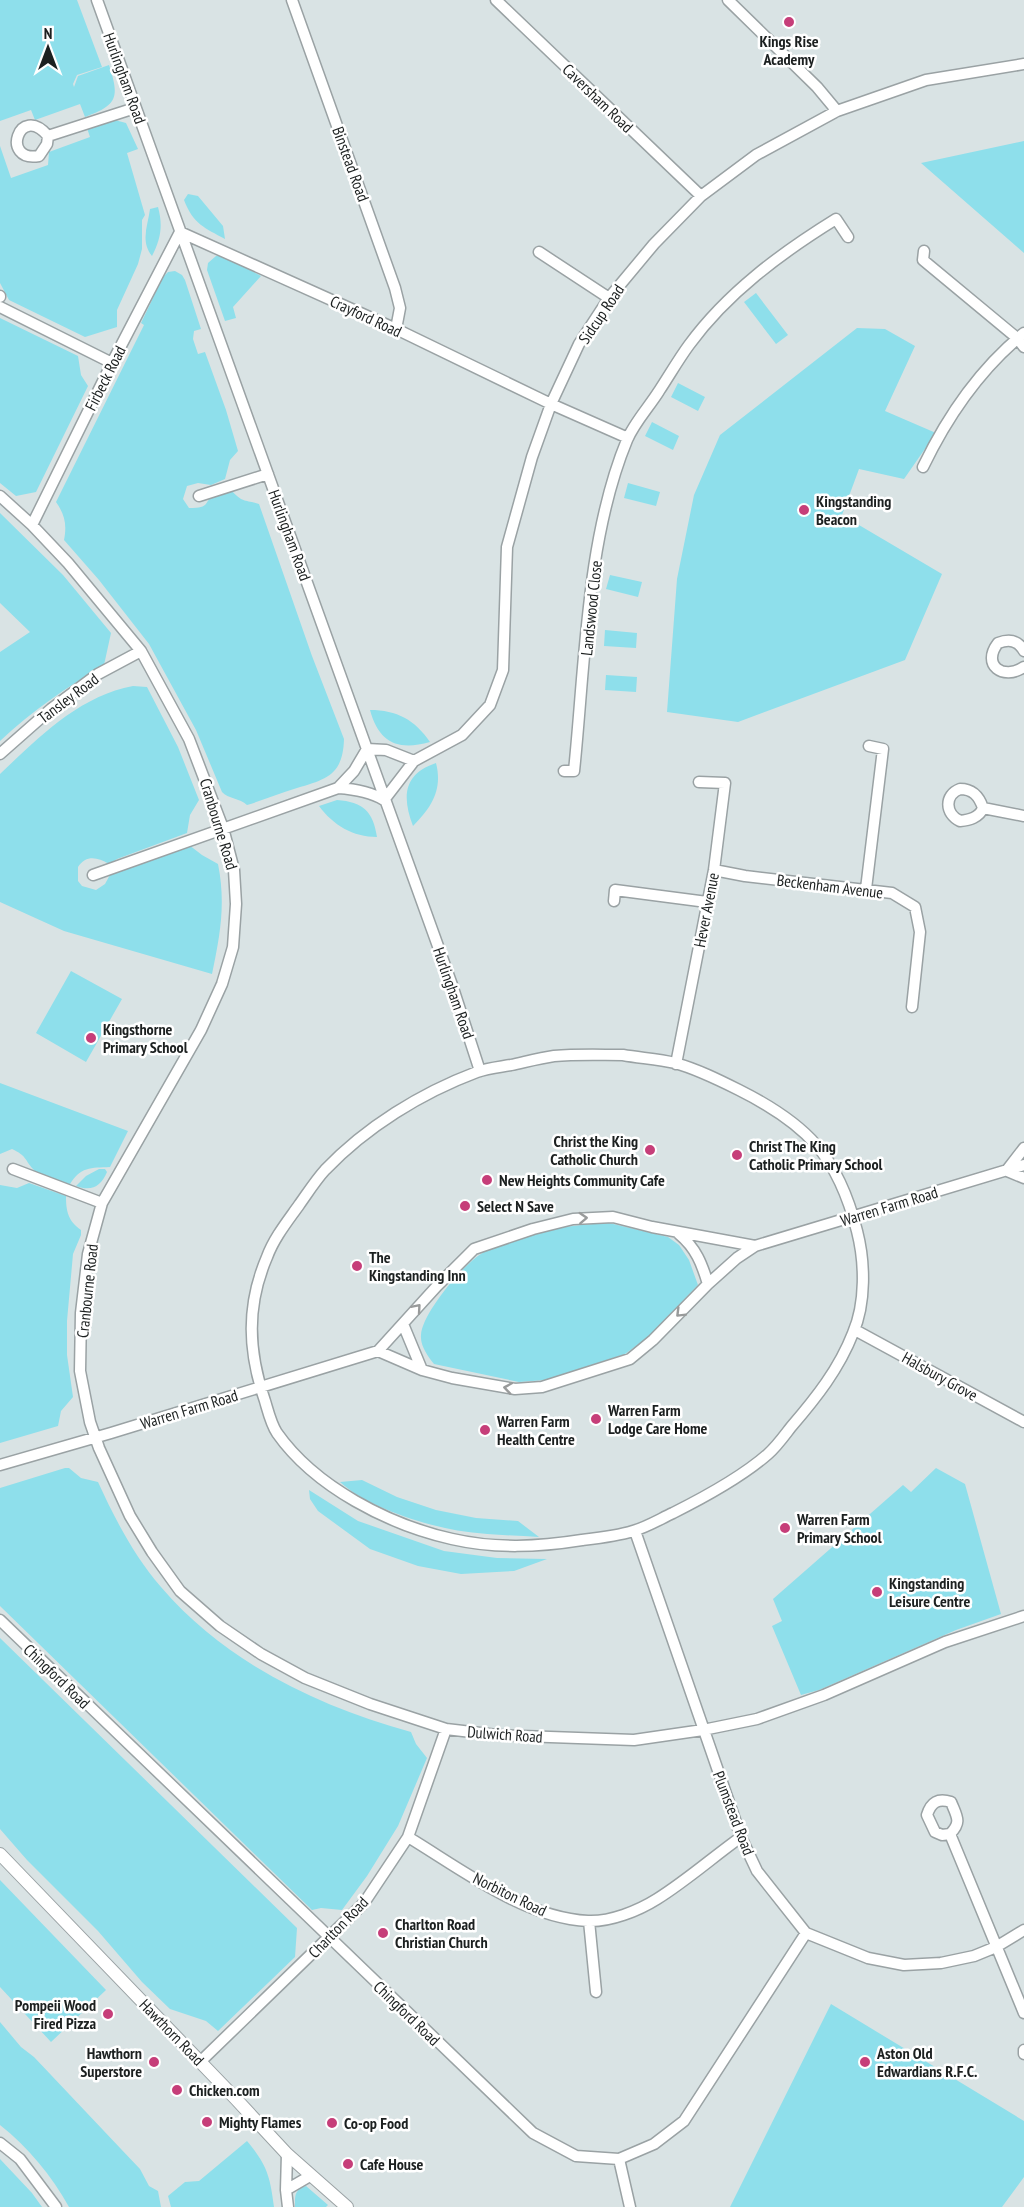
<svg xmlns="http://www.w3.org/2000/svg" width="1024" height="2207" viewBox="0 0 1024 2207" font-family="'PT Sans Narrow',sans-serif">
<style>
.green{fill:#8edfeb}
.lines{fill:none;stroke-linecap:round;stroke-linejoin:round}
.minor-casing{stroke:#9aa2a4;stroke-width:13}
.tertiary-casing{stroke:#9aa2a4;stroke-width:14}
.minor{stroke:#fff;stroke-width:10}
.tertiary{stroke:#fff;stroke-width:12}
.oneway{stroke:#999b9b}
.poi-dot{fill:#c63e79;stroke:#fff;stroke-width:2}
.labels{text-anchor:middle;stroke-width:5;stroke-linejoin:round;paint-order:stroke}
.poi-label{font-size:16px;font-weight:bold;fill:#1c2020;stroke:#fff;text-anchor:start}
.street-label{font-size:16px;fill:#1c2020;stroke:#fff}
</style>
<rect width="100%" height="100%" fill="#d9e3e4"/>
<path class="green" d="M0,0H77L102,67L77,75L73,84L74,87L78,76L109,65C120,98 117,105 85,117L80,104L35,120L31,110L0,121Z
M111,119L126,123L138,149L127,153L145,215L142,220V249L138,264L117,310V327L85,337L9,300L0,283V146L11,178L48,165L49,152L90,137L87,128Z
M1024,141V253L921,163Z
M188,194L198,196L223,226L225,239C205,228 193,224 184,200Z
M158,207C163,225 161,239 152,256C140,241 148,225 150,209Z
M216,256H223L261,276L233,307L236,318L225,321L207,270L208,263Z
M175,271L182,275L185,280L201,329L194,331L193,339L198,354L205,352L226,410L238,451L230,460L225,479L211,485L198,483L187,486L183,499L189,508C212,508 202,502 215,495C220,493 226,492 231,490C244,504 244,499 259,504L312,656L344,739C343,774 328,779 297,788C280,793 264,800 247,805C240,798 228,799 222,792L196,730L149,644L99,580L64,540C67,525 65,515 56,502L144,325L141,323L163,277L168,272Z
M756,293L788,335L776,344L744,302Z
M0,318L78,356L81,375L88,386L36,492L16,496L0,483Z
M857,328L885,329L915,346L885,411L936,433L904,479L859,469L842,515L942,574L905,660L738,722L667,712L677,579L694,495L720,435Z
M678,383L705,397L698,411L671,397Z
M652,422L679,436L673,450L645,436Z
M628,483L660,492L656,506L624,498Z
M0,513L63,575L111,633L104,665C67,687 32,711 0,741V652L30,632L0,603Z
M610,575L642,582L638,597L606,589Z
M605,630L637,633L636,648L604,646Z
M606,675L637,677L636,692L605,690Z
M133,686L147,687L178,747L199,800L190,815L187,833L117,859L109,864C97,857 86,855 78,867V881L82,886L96,890L105,884L111,873L189,845L202,855L218,864C226,904 220,935 212,974L64,931L0,902V774C38,738 79,696 133,686Z
M370,710C397,710 415,720 430,742C398,751 379,743 370,710Z
M436,763C443,790 431,808 413,826C402,797 403,774 436,763Z
M337,800C363,802 373,811 377,837C353,837 333,825 319,806Z
M71,971L122,999L86,1062L36,1033Z
M0,1083L128,1131L110,1167C91,1168 80,1166 69,1186C59,1182 40,1178 33,1169C24,1159 27,1156 12,1149L0,1154Z
M99,1169H105L107,1172C101,1186 92,1192 76,1186L86,1176Z
M29,1183L66,1196C66,1211 68,1221 81,1230V1235L73,1254L67,1321V1355L73,1397L61,1411L58,1426L0,1443V1185L17,1188Z
M609,1223L668,1237L679,1245L689,1260L698,1285L647,1338L625,1354L545,1380L519,1382L434,1364C428,1356 420,1346 421,1335C422,1313 465,1262 484,1252C522,1232 567,1225 609,1223Z
M65,1468H69L81,1478L98,1482C115,1519 134,1556 161,1587C225,1662 317,1706 411,1732L416,1744L427,1758L398,1826L367,1876L342,1910L321,1908L312,1910L0,1606V1488Z
M936,1468L965,1484L1001,1614L956,1630L819,1690L801,1695L772,1626L782,1621L773,1599L903,1485L911,1492Z
M362,1480L397,1497L436,1510L476,1518L518,1521L539,1537C510,1535 479,1535 450,1529C416,1522 366,1506 340,1482Z
M309,1490L358,1521L444,1551L497,1558L547,1559L514,1571L461,1574L418,1566L370,1549L318,1511L310,1499Z
M0,1638L297,1928L295,1957L218,2031L206,2021L170,2009L142,1982L98,1931L27,1860L0,1829Z
M0,1880L106,1990L51,2042L0,1987Z
M831,2004L1024,2121V2177L1002,2207H730Z
M0,2022L21,2047L34,2057L121,2149L140,2169L149,2186L158,2191L161,2207H69C52,2176 28,2147 0,2125Z
M247,2141C267,2165 270,2176 274,2207H171L168,2196L185,2182L199,2181Z
M0,2159L32,2193L42,2207H0Z
M306,2186L328,2205L326,2207H295C295,2196 294,2190 306,2186Z"/>
<g class="lines">
<defs>
<path id="minor" d="M97,0L452,985L480,1071
M292,0L395,288L400,308L396,329
M496,0L701,196
M728,0L817,87L837,111
M48,136L47,144L39,156C0,163 19,102 48,136L135,108
M924,251L923,260L1017,338L1024,347
M539,252L609,298
M0,296V297
M0,307L112,363
M923,467C947,417 981,368 1024,333
M0,496L32,525L68,563L141,651L189,739L223,828L234,870L236,904L233,947L222,984L201,1030L102,1203L88,1254L81,1313L80,1371L90,1422L99,1448L130,1516L152,1552L180,1591L220,1626L261,1654L305,1678L370,1704L446,1729L497,1735L634,1740L703,1730L757,1719L824,1695L945,1642L1024,1616
M199,496L268,474
M32,525L112,363L180,232L396,329L551,404L628,438
M1024,651C1018,640 1009,639 998,643C981,665 1003,681 1024,667
M0,754L51,709L98,674L141,651
M564,771H574C585,666 586,539 627,440C634,423 649,407 659,391C669,376 678,360 689,345C727,293 781,253 836,219L848,237
M338,788C353,789 371,792 384,800L414,761L462,735L490,705L503,670L507,547L532,457L551,404L579,344L609,298L654,244L701,196L756,155L837,111L926,80L1024,64
M960,789C973,789 979,796 983,808C979,818 969,820 960,821C945,814 944,795 960,789Z
M983,808L1024,816
M714,870L745,876L892,893L915,907L920,932L912,1007
M93,875L338,788L354,771L367,749L386,750L414,761
M866,889L883,749L869,746
M614,901L615,890L707,902
M623,1055C640,1058 658,1059 675,1063C697,1069 719,1080 739,1090C807,1124 838,1156 857,1231C865,1262 866,1303 853,1333C839,1369 816,1398 791,1427C784,1436 777,1446 768,1454C743,1476 703,1498 673,1513C660,1519 647,1527 633,1531C617,1536 599,1538 582,1540C538,1547 496,1549 452,1539C389,1525 315,1487 277,1433C271,1424 268,1411 265,1401C248,1351 246,1306 267,1257C274,1238 287,1222 299,1205C307,1194 315,1181 325,1170C366,1127 421,1093 477,1072C488,1068 500,1067 511,1065C525,1062 540,1058 554,1056C577,1054 600,1055 623,1055Z
M676,1064L714,870L725,783L699,782
M13,1169L102,1203
M1007,1170L1024,1148
M1007,1171L1024,1178
M679,1234C696,1248 702,1264 708,1284
M403,1324L422,1370
M855,1330L1024,1422
M378,1351L422,1370L452,1378L515,1389L542,1387L630,1359L653,1340L708,1284L737,1258L755,1246L1024,1165
M0,1465L111,1433L378,1351L437,1286L474,1249L533,1229L573,1219L613,1217L652,1227L755,1246
M635,1531L741,1837L757,1871L806,1933L868,1958L904,1965L941,1963L974,1956L996,1947L1024,1930
M0,1620L533,2133L576,2156L619,2159L654,2144L684,2121L806,1933
M950,1834L942,1835L935,1832L927,1815C931,1802 938,1798 951,1802C957,1817 962,1822 950,1834L1024,2013
M408,1837C461,1869 524,1918 588,1921C610,1922 638,1911 657,1899C686,1881 713,1857 741,1837
M589,1921L596,1992
M1024,2050V2054
M200,2062L364,1903L408,1837L446,1729
M0,2143L20,2159L56,2207
M287,2154L286,2190L288,2207
M619,2159L630,2207
M286,2190L310,2176"/>
<path id="tertiary" d="M0,1854L235,2098L287,2154L347,2207"/>
</defs>
<use href="#minor" class="minor-casing"/>
<use href="#tertiary" class="tertiary-casing"/>
<use href="#minor" class="minor"/>
<use href="#tertiary" class="tertiary"/>
</g>
<defs><path id="oneway-chevron" d="M-2-3.5L2.5 0L-2 3.5" fill="none" stroke-width="1.6" stroke-linecap="round" stroke-linejoin="round" transform="scale(1.5)"/></defs>
<g class="oneway">
<use href="#oneway-chevron" transform="translate(583 1218) rotate(-3)"/>
<use href="#oneway-chevron" transform="translate(417 1308) rotate(-49)"/>
<use href="#oneway-chevron" transform="translate(680 1313) rotate(135)"/>
<use href="#oneway-chevron" transform="translate(508 1388) rotate(-171)"/>
</g>
<g class="poi-dot">
<circle cx="789" cy="22" r="6"/>
<circle cx="804" cy="510" r="6"/>
<circle cx="91" cy="1038" r="6"/>
<circle cx="650" cy="1150" r="6"/>
<circle cx="737" cy="1155" r="6"/>
<circle cx="487" cy="1180" r="6"/>
<circle cx="465" cy="1206" r="6"/>
<circle cx="357" cy="1266" r="6"/>
<circle cx="596" cy="1419" r="6"/>
<circle cx="485" cy="1430" r="6"/>
<circle cx="785" cy="1528" r="6"/>
<circle cx="877" cy="1592" r="6"/>
<circle cx="383" cy="1933" r="6"/>
<circle cx="108" cy="2014" r="6"/>
<circle cx="154" cy="2062" r="6"/>
<circle cx="865" cy="2062" r="6"/>
<circle cx="177" cy="2090" r="6"/>
<circle cx="207" cy="2122" r="6"/>
<circle cx="332" cy="2123" r="6"/>
<circle cx="348" cy="2164" r="6"/>
</g>
<g class="labels">
<g class="poi-label">
<text x="789" y="47" text-anchor="middle">Kings Rise<tspan x="789" dy="18">Academy</tspan></text>
<text x="816" y="507">Kingstanding<tspan x="816" dy="18">Beacon</tspan></text>
<text x="103" y="1035">Kingsthorne<tspan x="103" dy="18">Primary School</tspan></text>
<text x="638" y="1147" text-anchor="end">Christ the King<tspan x="638" dy="18">Catholic Church</tspan></text>
<text x="749" y="1152">Christ The King<tspan x="749" dy="18">Catholic Primary School</tspan></text>
<text x="499" y="1186">New Heights Community Cafe</text>
<text x="477" y="1212">Select N Save</text>
<text x="369" y="1263">The<tspan x="369" dy="18">Kingstanding Inn</tspan></text>
<text x="608" y="1416">Warren Farm<tspan x="608" dy="18">Lodge Care Home</tspan></text>
<text x="497" y="1427">Warren Farm<tspan x="497" dy="18">Health Centre</tspan></text>
<text x="797" y="1525">Warren Farm<tspan x="797" dy="18">Primary School</tspan></text>
<text x="889" y="1589">Kingstanding<tspan x="889" dy="18">Leisure Centre</tspan></text>
<text x="395" y="1930">Charlton Road<tspan x="395" dy="18">Christian Church</tspan></text>
<text x="96" y="2011" text-anchor="end">Pompeii Wood<tspan x="96" dy="18">Fired Pizza</tspan></text>
<text x="142" y="2059" text-anchor="end">Hawthorn<tspan x="142" dy="18">Superstore</tspan></text>
<text x="877" y="2059">Aston Old<tspan x="877" dy="18">Edwardians R.F.C.</tspan></text>
<text x="189" y="2096">Chicken.com</text>
<text x="219" y="2128">Mighty Flames</text>
<text x="344" y="2129">Co-op Food</text>
<text x="360" y="2170">Cafe House</text>
</g>
<g class="street-label">
<text transform="translate(125 78) rotate(70)" y="6">Hurlingham Road</text>
<text transform="translate(598 98) rotate(44)" y="6">Caversham Road</text>
<text transform="translate(351 164) rotate(70)" y="6">Binstead Road</text>
<text transform="translate(601 314) rotate(-56)" y="6">Sidcup Road</text>
<text transform="translate(366 316) rotate(25)" y="6">Crayford Road</text>
<text transform="translate(105 378) rotate(-63)" y="6">Firbeck Road</text>
<text transform="translate(290 535) rotate(70)" y="6">Hurlingham Road</text>
<text transform="translate(591 608) rotate(-84)" y="6">Landswood Close</text>
<text transform="translate(68 698) rotate(-37)" y="6">Tansley Road</text>
<text transform="translate(219 824) rotate(73)" y="6">Cranbourne Road</text>
<text transform="translate(830 886) rotate(7)" y="6">Beckenham Avenue</text>
<text transform="translate(706 910) rotate(-79)" y="6">Hever Avenue</text>
<text transform="translate(454 993) rotate(71)" y="6">Hurlingham Road</text>
<text transform="translate(889 1206) rotate(-17)" y="6">Warren Farm Road</text>
<text transform="translate(87 1291) rotate(-84)" y="6">Cranbourne Road</text>
<text transform="translate(940 1376) rotate(29)" y="6">Halsbury Grove</text>
<text transform="translate(189 1409) rotate(-17)" y="6">Warren Farm Road</text>
<text transform="translate(57 1676) rotate(44)" y="6">Chingford Road</text>
<text transform="translate(505 1734) rotate(4)" y="6">Dulwich Road</text>
<text transform="translate(734 1813) rotate(69)" y="6">Plumstead Road</text>
<text transform="translate(510 1894) rotate(26)" y="6">Norbiton Road</text>
<text transform="translate(338 1927) rotate(-46)" y="6">Charlton Road</text>
<text transform="translate(407 2013) rotate(44)" y="6">Chingford Road</text>
<text transform="translate(172 2032) rotate(46)" y="6">Hawthorn Road</text>
</g>
</g>
<g transform="translate(48 48)" stroke="#ffffff" stroke-width="4.5" paint-order="stroke">
<path d="M0-4.5L10 22L0 15L-10 22Z" fill="#1c2020"/>
<text y="-9" font-size="16" font-weight="bold" text-anchor="middle" fill="#1c2020">N</text>
</g>
</svg>
